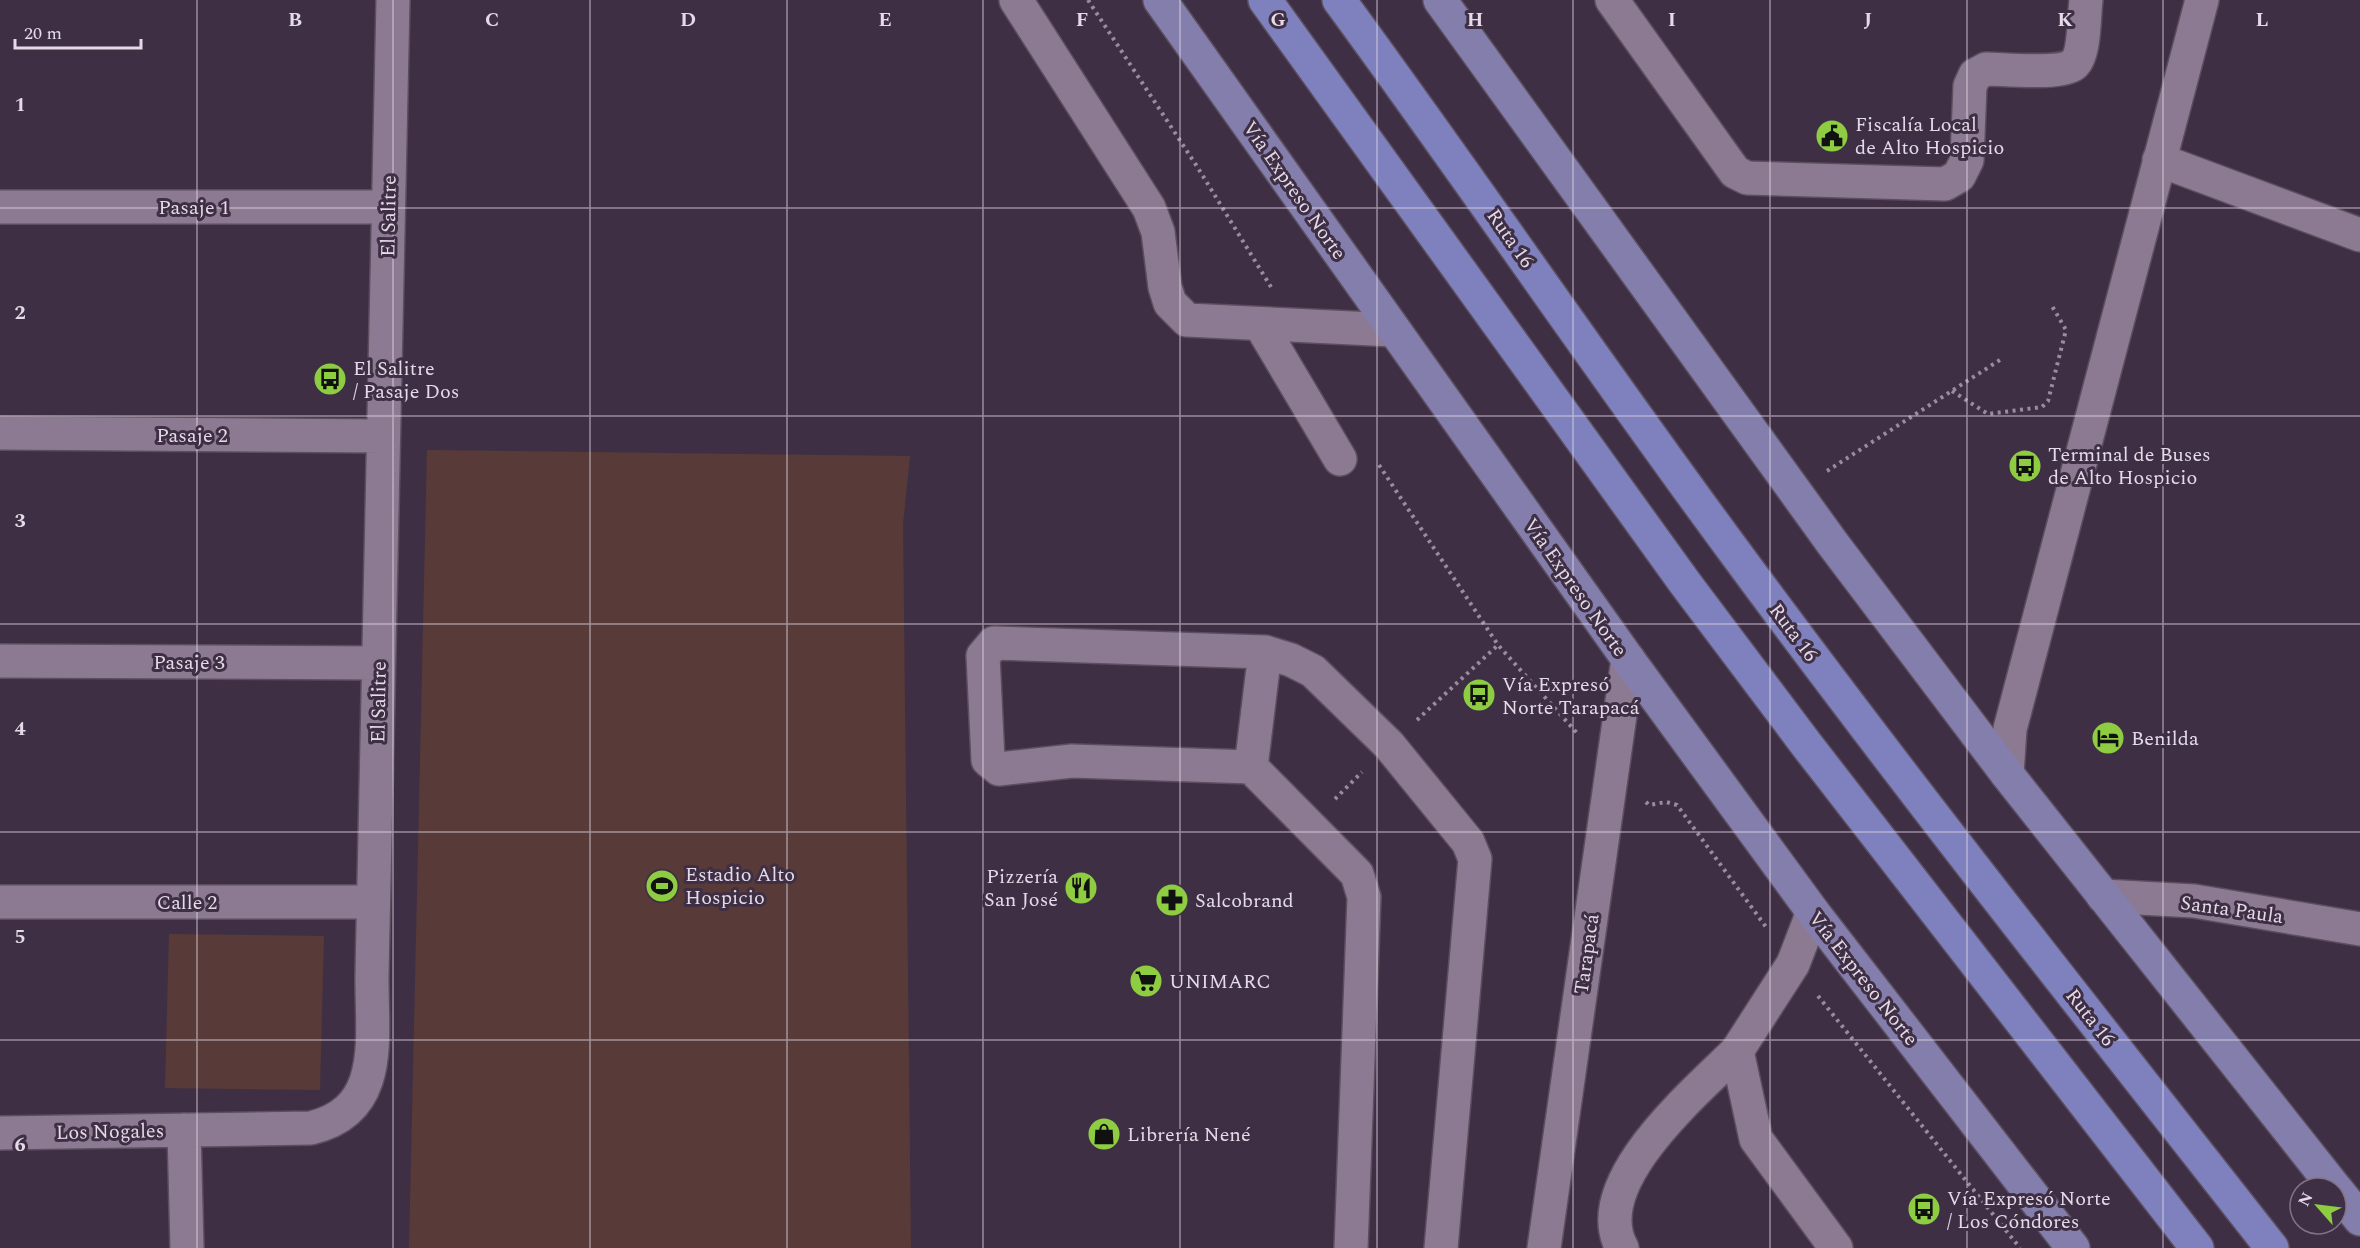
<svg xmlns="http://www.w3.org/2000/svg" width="2360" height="1248" viewBox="0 0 2360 1248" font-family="Spectral,serif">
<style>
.green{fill:#583b38}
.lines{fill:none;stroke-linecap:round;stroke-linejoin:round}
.minor-casing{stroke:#5a4e5f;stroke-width:36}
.major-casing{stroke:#5a4e5f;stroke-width:36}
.highway-casing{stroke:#5a4e5f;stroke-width:36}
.path{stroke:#998c9d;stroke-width:4;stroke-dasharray:3 4.5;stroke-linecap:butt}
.minor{stroke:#8c7a93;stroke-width:33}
.major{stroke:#847ead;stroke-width:33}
.highway{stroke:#7f80be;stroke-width:33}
.grid{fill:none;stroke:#e4dae8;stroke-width:1.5;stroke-opacity:0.55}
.labels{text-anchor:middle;stroke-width:6;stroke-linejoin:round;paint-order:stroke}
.poi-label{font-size:20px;fill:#e4dae8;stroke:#3f2f44;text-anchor:start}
.street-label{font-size:20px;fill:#e4dae8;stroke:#3f2f44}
.grid-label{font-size:20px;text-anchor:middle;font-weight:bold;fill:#e4dae8;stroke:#3f2f44;stroke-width:6;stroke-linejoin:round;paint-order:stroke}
</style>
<rect width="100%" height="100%" fill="#3f2f44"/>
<path class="green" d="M427,450L910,456L903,524L911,1248H409Z
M169,934L324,936L320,1090L165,1088Z"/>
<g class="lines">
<defs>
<path id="minor" d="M1016,0L1149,208L1158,232L1165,287L1170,303L1187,320L1393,330
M1612,0L1735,172L1747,178L1945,184L1959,176L1967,160L1970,86L1975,75L1986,69C2004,69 2062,75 2074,64C2085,54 2084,15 2086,0
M2159,160L2360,235
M0,207H388
M1260,324L1340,459
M0,433L383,436
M0,661L378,663
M1251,767L1265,652
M2007,774L2010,729L2202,0
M2103,896L2194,901L2360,929
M0,902H373
M1813,912L1793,964L1737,1051L1756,1139L1836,1248
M184,1130L187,1248
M0,1133L311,1128C387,1110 371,1036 372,974L393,0
M1351,1248L1364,897L1357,874L1251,767L1072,761L999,769L988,760L983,656L994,643L1265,652L1291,660L1313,671L1389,745L1468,842L1475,859L1441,1248
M1544,1248L1628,659
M1622,1248C1586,1183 1696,1092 1737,1051"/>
<path id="major" d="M1160,0L1628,659L1813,912L2073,1248
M1440,0L1833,544L2007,774L2335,1188
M2336,1189L2360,1219"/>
<path id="highway" d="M1265,0L1685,583L1806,744L2197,1248
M1339,0C1472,181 1598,367 1731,547C1906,785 2090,1016 2272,1248"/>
</defs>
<use href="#minor" class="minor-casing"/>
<use href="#major" class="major-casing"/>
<use href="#highway" class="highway-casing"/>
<path class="path" d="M1088,0L1198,168L1271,287
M1952,391L1988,414L2042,407L2048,401L2066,330L2052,306
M1379,465L1498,645L1577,733
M1827,471L2003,358
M1417,720L1498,645
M1335,799L1362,772
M1646,802L1649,805L1666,802L1677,805L1766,927
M1818,996L2020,1248"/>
<use href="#minor" class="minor"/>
<use href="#major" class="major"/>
<use href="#highway" class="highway"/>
</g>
<path class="grid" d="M197,0V1248M393,0V1248M590,0V1248M787,0V1248M983,0V1248M1180,0V1248M1377,0V1248M1573,0V1248M1770,0V1248M1967,0V1248M2163,0V1248M0,208H2360M0,416H2360M0,624H2360M0,832H2360M0,1040H2360"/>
<defs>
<symbol id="civic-disc" viewBox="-11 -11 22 22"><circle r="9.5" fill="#8ecd42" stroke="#3f2f44"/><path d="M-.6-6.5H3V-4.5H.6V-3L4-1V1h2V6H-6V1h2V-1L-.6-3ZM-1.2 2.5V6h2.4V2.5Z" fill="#111"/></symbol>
<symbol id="bus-disc" viewBox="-11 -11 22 22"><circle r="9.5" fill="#8ecd42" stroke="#3f2f44"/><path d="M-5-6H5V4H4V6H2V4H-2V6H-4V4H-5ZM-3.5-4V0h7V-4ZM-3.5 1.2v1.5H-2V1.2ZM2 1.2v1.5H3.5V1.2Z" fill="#111"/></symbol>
<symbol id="hotel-disc" viewBox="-11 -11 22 22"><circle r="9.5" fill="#8ecd42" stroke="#3f2f44"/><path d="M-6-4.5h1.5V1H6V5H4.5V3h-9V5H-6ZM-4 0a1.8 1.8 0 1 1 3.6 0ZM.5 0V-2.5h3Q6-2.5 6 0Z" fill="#111"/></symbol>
<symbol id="stadium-disc" viewBox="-11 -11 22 22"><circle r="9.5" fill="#8ecd42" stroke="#3f2f44"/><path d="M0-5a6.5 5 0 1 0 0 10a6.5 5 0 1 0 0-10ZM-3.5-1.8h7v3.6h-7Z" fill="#111"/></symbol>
<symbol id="restaurant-disc" viewBox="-11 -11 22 22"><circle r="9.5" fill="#8ecd42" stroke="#3f2f44"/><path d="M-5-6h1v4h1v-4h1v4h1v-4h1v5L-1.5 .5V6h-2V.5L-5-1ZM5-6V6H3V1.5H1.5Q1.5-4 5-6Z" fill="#111"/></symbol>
<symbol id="pharmacy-disc" viewBox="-11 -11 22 22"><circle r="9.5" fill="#8ecd42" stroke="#3f2f44"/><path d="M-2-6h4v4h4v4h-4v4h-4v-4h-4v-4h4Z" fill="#111"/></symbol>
<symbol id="supermarket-disc" viewBox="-11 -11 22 22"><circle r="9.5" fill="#8ecd42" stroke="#3f2f44"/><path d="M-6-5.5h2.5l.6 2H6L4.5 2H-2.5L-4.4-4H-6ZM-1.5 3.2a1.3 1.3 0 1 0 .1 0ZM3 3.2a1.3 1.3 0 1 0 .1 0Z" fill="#111"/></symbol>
<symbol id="shop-disc" viewBox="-11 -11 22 22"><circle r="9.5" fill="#8ecd42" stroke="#3f2f44"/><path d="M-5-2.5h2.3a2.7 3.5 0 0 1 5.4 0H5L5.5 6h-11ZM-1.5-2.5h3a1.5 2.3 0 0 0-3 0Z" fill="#111"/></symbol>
</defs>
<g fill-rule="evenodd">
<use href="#civic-disc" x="1813" y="117" width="38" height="38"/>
<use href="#bus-disc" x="311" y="360" width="38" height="38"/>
<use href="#bus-disc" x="2006" y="447" width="38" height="38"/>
<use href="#bus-disc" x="1460" y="676" width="38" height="38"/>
<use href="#hotel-disc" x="2089" y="719" width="38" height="38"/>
<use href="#stadium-disc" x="643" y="867" width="38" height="38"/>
<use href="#restaurant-disc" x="1062" y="869" width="38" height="38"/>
<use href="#pharmacy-disc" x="1153" y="881" width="38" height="38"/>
<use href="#supermarket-disc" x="1127" y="962" width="38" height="38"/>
<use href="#shop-disc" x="1085" y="1115" width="38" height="38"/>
<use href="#bus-disc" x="1905" y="1190" width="38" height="38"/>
</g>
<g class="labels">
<g class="poi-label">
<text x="1855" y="131">Fiscalía Local<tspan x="1855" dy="23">de Alto Hospicio</tspan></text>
<text x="353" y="375">El Salitre<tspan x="353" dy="23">/ Pasaje Dos</tspan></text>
<text x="2048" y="461">Terminal de Buses<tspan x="2048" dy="23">de Alto Hospicio</tspan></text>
<text x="1502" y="691">Vía Expresó<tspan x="1502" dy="23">Norte Tarapacá</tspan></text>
<text x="2131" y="745">Benilda</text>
<text x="685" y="881">Estadio Alto<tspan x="685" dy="23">Hospicio</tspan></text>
<text x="1058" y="883" text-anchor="end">Pizzería<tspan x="1058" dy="23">San José</tspan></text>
<text x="1195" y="907">Salcobrand</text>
<text x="1169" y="988">UNIMARC</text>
<text x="1127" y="1141">Librería Nené</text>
<text x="1947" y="1205">Vía Expresó Norte<tspan x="1947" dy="23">/ Los Cóndores</tspan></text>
</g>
<g class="street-label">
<text transform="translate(1295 190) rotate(55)" y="7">Vía Expreso Norte</text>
<text x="194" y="214">Pasaje 1</text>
<text transform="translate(388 216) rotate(-89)" y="7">El Salitre</text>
<text transform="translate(1511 238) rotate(55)" y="7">Ruta 16</text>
<text x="192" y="442">Pasaje 2</text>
<text transform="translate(1576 587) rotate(55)" y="7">Vía Expreso Norte</text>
<text transform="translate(1794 632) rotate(53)" y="7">Ruta 16</text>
<text x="189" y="669">Pasaje 3</text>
<text transform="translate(378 702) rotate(-89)" y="7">El Salitre</text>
<text x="187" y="909">Calle 2</text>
<text transform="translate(2232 909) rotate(8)" y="7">Santa Paula</text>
<text transform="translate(1586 954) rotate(-82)" y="7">Tarapacá</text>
<text transform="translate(1864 978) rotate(52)" y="7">Vía Expreso Norte</text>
<text transform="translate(2091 1017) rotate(52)" y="7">Ruta 16</text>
<text transform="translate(110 1131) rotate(-1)" y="7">Los Nogales</text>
</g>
</g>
<g class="grid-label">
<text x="295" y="26">B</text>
<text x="492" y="26">C</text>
<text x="688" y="26">D</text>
<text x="885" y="26">E</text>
<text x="1082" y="26">F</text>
<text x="1278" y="26">G</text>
<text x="1475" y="26">H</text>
<text x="1672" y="26">I</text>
<text x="1868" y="26">J</text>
<text x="2065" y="26">K</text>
<text x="2262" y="26">L</text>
<text x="20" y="111">1</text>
<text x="20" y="319">2</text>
<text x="20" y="527">3</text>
<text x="20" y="735">4</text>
<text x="20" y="943">5</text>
<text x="20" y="1151">6</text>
</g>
<g transform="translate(2318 1206) rotate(298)"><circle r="28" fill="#3f2f44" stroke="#817386" stroke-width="1.5"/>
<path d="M0-4.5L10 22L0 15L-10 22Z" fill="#8ecd42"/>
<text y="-9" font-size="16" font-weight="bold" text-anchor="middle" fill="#e4dae8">N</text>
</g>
<path d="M15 39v9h126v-9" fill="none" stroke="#e4dae8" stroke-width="3"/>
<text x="24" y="39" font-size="18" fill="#e4dae8" stroke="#3f2f44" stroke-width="4.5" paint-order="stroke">20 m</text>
</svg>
